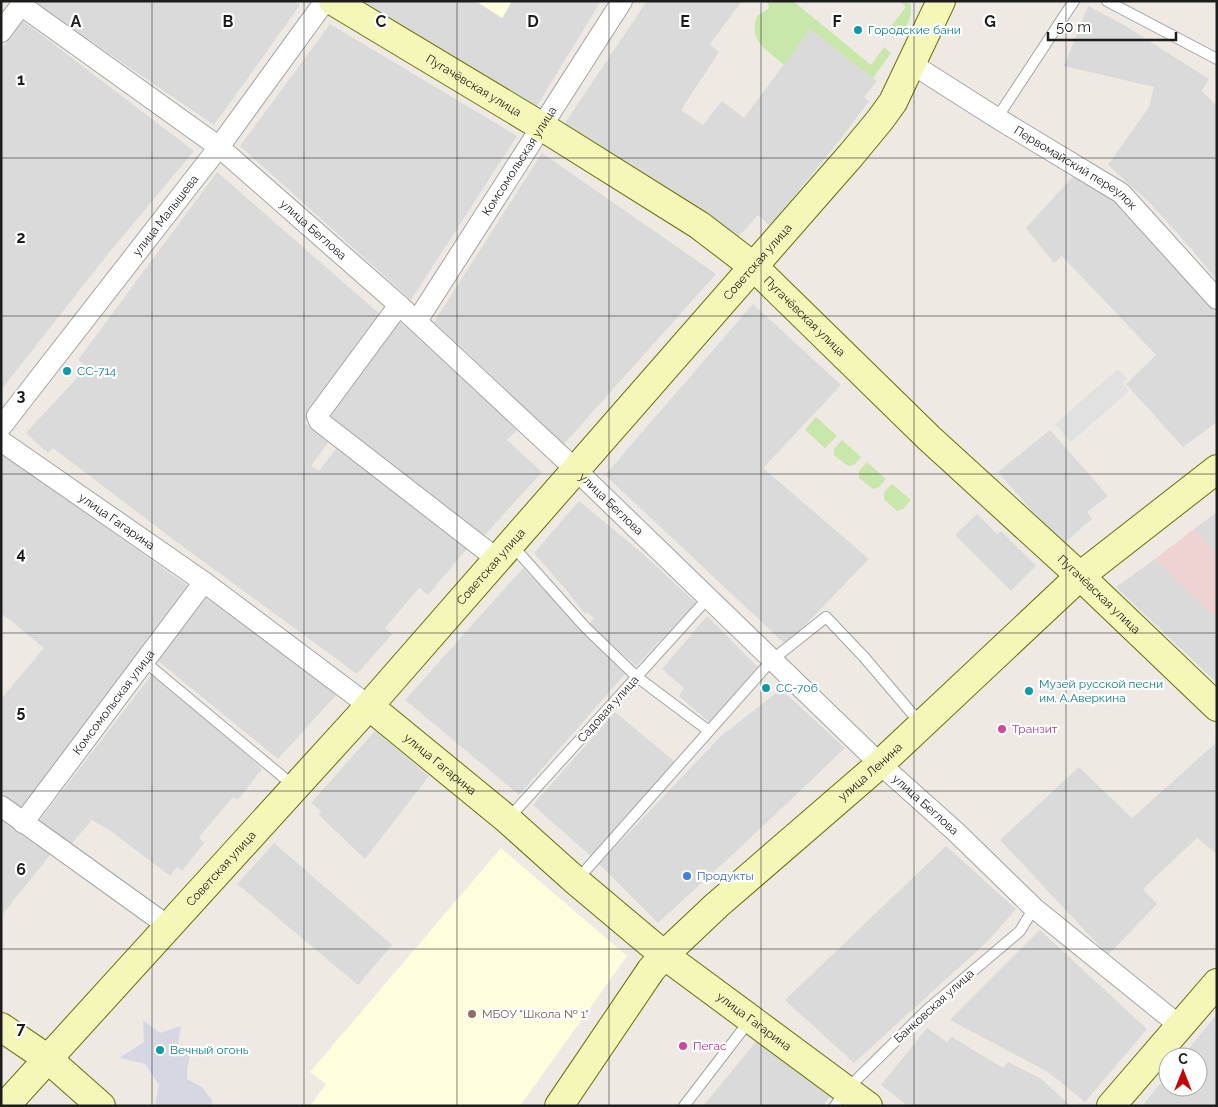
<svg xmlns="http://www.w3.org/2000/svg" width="1218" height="1107" viewBox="0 0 1218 1107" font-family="Raleway,sans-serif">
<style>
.residential{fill:#dbdada}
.commercial{fill:#efd3d2}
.education{fill:#fefedc}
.grass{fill:#c8e7aa}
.parking{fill:#e1e1e1}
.plaza{fill:#d7d7e4}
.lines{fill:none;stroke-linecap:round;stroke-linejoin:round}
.lane-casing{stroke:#a4a4a4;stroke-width:12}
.street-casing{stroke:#a4a4a4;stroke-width:22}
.secondary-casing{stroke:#657008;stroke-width:30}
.lane{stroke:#fff;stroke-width:10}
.street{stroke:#fff;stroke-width:20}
.secondary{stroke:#f4f7b7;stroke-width:28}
.grid{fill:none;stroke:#1d1d1d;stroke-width:1;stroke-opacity:0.55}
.culture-dot{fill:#0f9aa8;stroke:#fff;stroke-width:2}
.hotel-dot{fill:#d1479c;stroke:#fff;stroke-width:2}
.shop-dot{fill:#3f7fe0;stroke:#fff;stroke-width:2}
.education-dot{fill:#8d6e63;stroke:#fff;stroke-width:2}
.labels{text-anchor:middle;stroke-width:4.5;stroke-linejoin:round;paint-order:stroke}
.culture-label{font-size:12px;fill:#0d838f;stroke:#fff;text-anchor:start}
.street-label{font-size:12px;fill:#1d1d1d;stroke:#fff}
.hotel-label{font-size:12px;fill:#b23c85;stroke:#fff;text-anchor:start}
.shop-label{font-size:12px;fill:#366cbe;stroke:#fff;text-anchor:start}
.education-label{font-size:12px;fill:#785e54;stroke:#fff;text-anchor:start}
.grid-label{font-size:16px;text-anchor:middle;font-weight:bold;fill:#1d1d1d;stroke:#fff;stroke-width:4.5;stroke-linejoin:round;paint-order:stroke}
</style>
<rect width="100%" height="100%" fill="#eeeae3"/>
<path class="residential" d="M39,1H295L300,5L214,125L36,4Z
M356,1H476L502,18L512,1H601L535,109Z
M647,1H742L710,44L719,52L681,110L703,125L722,101L744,118L810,29L877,81L864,97L869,101L839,141L770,226L758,215L738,237L714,218L563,126Z
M1088,6L1124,25L1209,79L1202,91L1217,106V281L1194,252L1149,202L1108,165L1149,107L1154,87L1064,66Z
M22,20L194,151L108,254L1,390V50Z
M330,24L517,136L411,300L240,146Z
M542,153L716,274L564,444L434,322Z
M217,172L382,316L305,423L329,441L311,466L319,471L338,446L470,545L428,595L419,588L385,628L392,634L357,674L178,543L53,448L48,453L26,433L87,367L78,360Z
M1075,174L1109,193L1217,314V422L1183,447L1126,384L1156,355L1062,256L1054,263L1026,228Z
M753,304L841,385L763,468L869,559L786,645L605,475Z
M399,321L517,430L507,440L542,472L484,536L323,415Z
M1050,430L1108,496L1087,512L1092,519L1062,545L998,472Z
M4,455L188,586L23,809L1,792V699L44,648L1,613V459Z
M579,501L642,553L696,603L636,666L589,624L594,618L587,612L585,614L567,591L534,553Z
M1217,512V555L1194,529Z
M977,514L997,534L1001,531L1036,566L1011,591L955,535Z
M1155,559L1217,619V683L1116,587Z
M523,568L625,674L519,795L405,700Z
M204,596L337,694L278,759L158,661Z
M707,616L758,667L710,723L679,696L684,688L662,669Z
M153,673L203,714L262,769L238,800L233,797L199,837L204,843L182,871L177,867L170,876L112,832L92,820L67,849L36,825Z
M781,689L845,748L743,845L658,923L599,864L720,737Z
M615,712L675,762L592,857L533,805Z
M375,731L429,776L365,859L319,815L321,811L311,803Z
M1217,742V854L1197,838L1143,889L1157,904L1108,955L1000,840L1079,767L1132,818Z
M1,817L51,854L1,916Z
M274,843L392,945L358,985L237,884Z
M946,846L1016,909L988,941L854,1063L785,1000Z
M1040,930L1147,1029L1085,1102L1048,1072L950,1020Z
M1217,1014V1106H1142L1168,1074V1087H1198V1057H1182Z
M927,1028L947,1042L952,1037L1003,1068L1008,1062L1040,1078L1071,1106H908L881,1085Z
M763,1033L834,1092L823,1106H703Z"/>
<path class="commercial" d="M1194,529L1217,555V619L1155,559Z"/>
<path class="education" d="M476,1H512L502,18Z
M501,848L627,956L520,1106L311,1105L326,1084L310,1072Z"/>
<path class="grass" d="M767,1H793L871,65L884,47L891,53L873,78L810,29L784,65C767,50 748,41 757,16L768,9L769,7Z
M900,1H910C913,14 909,24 901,34L891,26L906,7Z
M816,417L837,436L825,448L805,430Z
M842,440L861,457L854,465L848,466L834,455V449Z
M867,462L886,479L879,487L873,489L859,478V471Z
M892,484L911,500L903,509L897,511L884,499V492Z"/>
<path class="parking" d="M1118,369L1127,379L1122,383L1129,391L1071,442L1055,424Z"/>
<path class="plaza" d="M143,1020L160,1033L181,1026L178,1045L190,1056L187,1070V1079L202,1087L212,1100V1106H155L159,1085L145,1064L119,1058L144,1042Z"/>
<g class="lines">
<defs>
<path id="lane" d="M1107,1L1217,59
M997,118L1074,1
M511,544L586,628L637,677L709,731
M144,661L295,787
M508,819L708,598
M577,880L772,660L826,617L864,657L921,724
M684,1106L750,1020
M835,1106L846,1090L928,1009L1020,931L1034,908"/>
<g id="street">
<path id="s1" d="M21,5L219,147L399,305L575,469L880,764L956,832L1034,908L1180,1026"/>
<path d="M1,32L24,1"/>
<path id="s2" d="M912,64L997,118L1121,193L1217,299"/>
<path d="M399,305L317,416L319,421L497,559"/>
<path id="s3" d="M417,321L622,1"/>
<path id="s4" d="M1,427L219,147L325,1"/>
<path id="s5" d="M1,441L204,582L369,706"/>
<path d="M1,806L168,926"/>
<path id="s6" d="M23,823L204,582"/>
</g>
<g id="secondary">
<path id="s7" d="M333,1L541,126L699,225L754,267L929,438L1080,576L1217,707"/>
<path id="s8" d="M369,706L508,820L576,881L664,955L868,1106"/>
<path d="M1,1027L48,1059L101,1106"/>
<path id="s9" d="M5,1106L369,706L851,155L880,120L893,102L941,1"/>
<path id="s10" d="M559,1106L651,970L664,955L717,905L880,764L1080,576L1217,469"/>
<path d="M1111,1106L1217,983"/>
</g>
</defs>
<use href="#lane" class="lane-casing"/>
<use href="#street" class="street-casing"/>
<use href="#secondary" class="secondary-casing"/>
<use href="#lane" class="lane"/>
<use href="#street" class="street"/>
<use href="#secondary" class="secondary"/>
</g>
<path class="grid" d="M152,1V1106M304,1V1106M457,1V1106M609,1V1106M761,1V1106M914,1V1106M1066,1V1106M1,158H1217M1,316H1217M1,474H1217M1,633H1217M1,791H1217M1,949H1217"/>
<g class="culture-dot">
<circle cx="858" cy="30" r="5"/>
<circle cx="67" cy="371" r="5"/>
<circle cx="766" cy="688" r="5"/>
<circle cx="1029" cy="691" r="5"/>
<circle cx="160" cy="1050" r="5"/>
</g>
<g class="hotel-dot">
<circle cx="1002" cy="729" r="5"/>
<circle cx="683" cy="1046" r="5"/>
</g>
<circle class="shop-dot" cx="687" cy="876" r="5"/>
<circle class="education-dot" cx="472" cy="1014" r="5"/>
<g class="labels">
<g class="culture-label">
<text x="868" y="34">Городские бани</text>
<text x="77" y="375">СС-714</text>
<text x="1039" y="688">Музей русской песни<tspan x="1039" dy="14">им. А.Аверкина</tspan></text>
<text x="776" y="692">СС-706</text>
<text x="170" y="1054">Вечный огонь</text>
</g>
<g class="street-label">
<text dy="4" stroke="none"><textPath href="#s7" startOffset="164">Пугачёвская улица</textPath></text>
<text dy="4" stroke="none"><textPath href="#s3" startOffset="190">Комсомольская улица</textPath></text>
<text dy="4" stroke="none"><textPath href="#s2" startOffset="194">Первомайский переулок</textPath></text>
<text dy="4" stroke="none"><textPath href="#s4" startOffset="268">улица Малышева</textPath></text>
<text dy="4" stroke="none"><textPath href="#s1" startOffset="369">улица Беглова</textPath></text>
<text dy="4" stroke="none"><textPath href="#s9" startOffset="1131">Советская улица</textPath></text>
<text dy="4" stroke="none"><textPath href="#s7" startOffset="569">Пугачёвская улица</textPath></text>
<text dy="4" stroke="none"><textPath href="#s1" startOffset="774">улица Беглова</textPath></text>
<text dy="4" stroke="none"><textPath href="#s5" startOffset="141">улица Гагарина</textPath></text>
<text dy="4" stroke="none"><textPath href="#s9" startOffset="726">Советская улица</textPath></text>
<text dy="4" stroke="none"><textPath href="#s7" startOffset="974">Пугачёвская улица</textPath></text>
<text dy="4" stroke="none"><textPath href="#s6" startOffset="151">Комсомольская улица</textPath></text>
<text transform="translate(608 709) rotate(-48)" y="4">Садовая улица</text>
<text dy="4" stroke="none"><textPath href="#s8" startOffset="92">улица Гагарина</textPath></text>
<text dy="4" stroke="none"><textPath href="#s10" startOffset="460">улица Ленина</textPath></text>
<text dy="4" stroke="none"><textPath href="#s1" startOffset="1209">улица Беглова</textPath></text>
<text dy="4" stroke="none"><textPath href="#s9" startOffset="321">Советская улица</textPath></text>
<text transform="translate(934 1006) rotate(-42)" y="4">Банковская улица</text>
<text dy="4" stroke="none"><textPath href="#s8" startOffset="498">улица Гагарина</textPath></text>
</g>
<g class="hotel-label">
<text x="1012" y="733">Транзит</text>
<text x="693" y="1050">Пегас</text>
</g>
<g class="shop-label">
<text x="697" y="880">Продукты</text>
</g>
<g class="education-label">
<text x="482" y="1018">МБОУ "Школа № 1"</text>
</g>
</g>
<g class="grid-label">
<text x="76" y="27">A</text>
<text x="228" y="27">B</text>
<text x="381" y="27">C</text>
<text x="533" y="27">D</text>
<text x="685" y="27">E</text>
<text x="837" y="27">F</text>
<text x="990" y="27">G</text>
<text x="21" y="85">1</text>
<text x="21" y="243">2</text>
<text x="21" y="401">3</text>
<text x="21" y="559">4</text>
<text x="21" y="717">5</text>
<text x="21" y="875">6</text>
<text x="21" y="1034">7</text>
</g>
<rect width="1218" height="1107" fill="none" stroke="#1d1d1d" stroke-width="5"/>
<g transform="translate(1183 1072)"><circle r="24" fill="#ffffff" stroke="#a5a5a5"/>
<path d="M0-4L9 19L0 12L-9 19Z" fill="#c40506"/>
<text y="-8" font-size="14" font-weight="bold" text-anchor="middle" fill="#1d1d1d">С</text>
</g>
<path d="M1048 32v8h128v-8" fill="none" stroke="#1d1d1d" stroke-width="2.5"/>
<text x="1056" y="32" font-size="15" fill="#1d1d1d" stroke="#ffffff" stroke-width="4" paint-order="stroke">50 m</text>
</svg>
